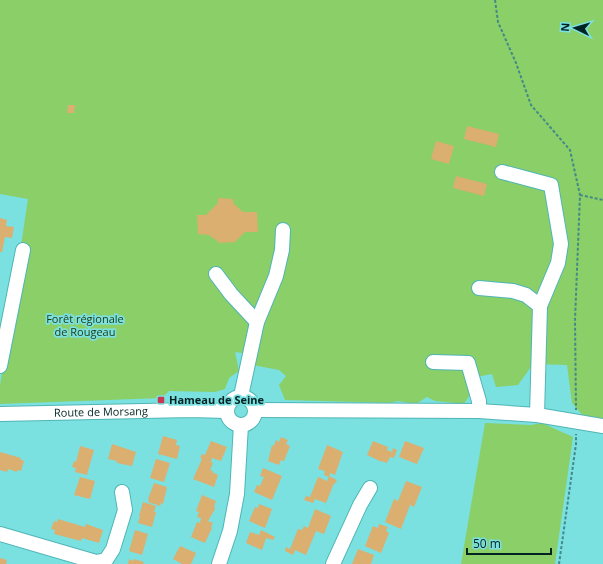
<svg xmlns="http://www.w3.org/2000/svg" width="603" height="564" viewBox="0 0 603 564" font-family="'Open Sans',sans-serif">
<style>
.green{fill:#8acf67}
.building{fill:#daaf70}
.lines{fill:none;stroke-linecap:round;stroke-linejoin:round}
.minor-casing{stroke:#4fb5b6;stroke-width:16}
.path{stroke:#438989;stroke-width:2;stroke-dasharray:3 2;stroke-linecap:butt}
.minor{stroke:#fff;stroke-width:14}
.poi-dot{fill:#c93850;stroke:#7be0e0;stroke-width:1.5}
.labels{text-anchor:middle;stroke-width:3.5;stroke-linejoin:round;paint-order:stroke}
.park-label{font-size:11px;fill:#1d3a0c;stroke:#7be0e0}
.poi-label{font-size:11px;font-weight:bold;fill:#022324;stroke:#7be0e0;text-anchor:start}
.street-label{font-size:11px;fill:#022324;stroke:#7be0e0}
</style>
<rect width="100%" height="100%" fill="#7be0e0"/>
<path class="green" d="M0,0H603V420L584,417L572,403L567,365L533,364L518,385L496,387L492,374L465,379L469,383L472,391L464,404L435,401L427,397L416,404L398,401L389,403L285,400L279,385L286,376L279,370L243,363L242,353L235,352L239,371L229,378L225,389L215,392L169,391L162,398L0,404V386L28,199L0,194Z
M485,423L531,425L542,423L573,437L555,564H461Z"/>
<path class="building" d="M68,105H75L74,113H67Z
M467,126L499,134L496,147L464,139Z
M436,141L454,146L449,164L431,159Z
M456,176L487,184L484,196L453,188Z
M218,198L233,199V203L243,212H257L258,232H245L235,242L220,243L209,235L198,234L197,215H206L218,203Z
M0,218L7,220L6,226L14,227L12,238L5,237L2,252H0Z
M163,436L177,440L176,445L180,446L177,459L158,454Z
M281,437L288,440L286,444L290,446L284,461L281,460L279,465L268,461L272,445L274,446L276,440L279,442Z
M211,441L227,447L221,461L212,458L211,462L213,463L210,470L213,471L212,472L218,475L214,487L193,479L202,459L200,458L202,454L205,455Z
M373,441L388,447L387,450L392,452L393,448L397,450L394,458L390,457L387,463L382,461V462L367,455Z
M405,441L424,448L417,464L399,457Z
M112,444L136,452L132,466L117,463V461L108,459Z
M327,445L343,452L335,475L330,473L329,477L324,475L325,471L318,469Z
M80,446L94,450L87,475L75,472L76,468L72,467L74,461L76,462Z
M0,452L21,458L20,459L24,461L21,471L17,470V472L8,469L7,472L0,470Z
M156,459L170,463L164,482L150,478Z
M263,468L282,476L272,500L254,492L257,485L260,486L264,477L260,476Z
M329,476L337,480L335,484L334,483L326,503L315,499L313,503L304,500L306,496L310,497L318,477L327,481Z
M80,477L95,481L90,499L74,495Z
M406,481L422,487L414,507L410,505L401,529L385,522L394,499L398,501Z
M154,483L167,487L163,504L161,503L160,506L148,502L149,500L148,499Z
M202,495L216,501L214,507H215V509L208,521L213,523L211,527L212,528L205,543L191,537L197,522L200,523L201,518L197,517L199,512L196,511Z
M143,502L156,506L154,512H156L152,527L138,523L140,516H139Z
M259,504L272,509L265,528L249,521L255,507L258,508Z
M315,509L331,516L324,534L316,531L306,555L295,550L293,555L285,551L286,547L290,549L298,529L302,530L304,526L308,528Z
M58,519L85,527L86,524L103,530L99,543L82,538L81,541L54,534L55,530L51,529L54,521L57,522Z
M379,524L388,527L386,531L389,533L381,553L365,546L373,526L378,528Z
M135,530L148,534L142,555L129,551Z
M261,530L275,537L273,540L266,538L262,550L246,543L250,532L259,535Z
M180,546L196,553L191,564H182L173,559Z
M358,549L374,555L371,564H352Z
M0,558L7,560L6,564H0Z
M129,559L133,561L134,559L144,562L143,564H128Z"/>
<g class="lines">
<defs>
<g id="minor">
<path d="M502,172L551,185L561,244L558,263L540,306L537,415"/>
<path d="M216,274L231,294L257,322"/>
<path d="M479,288L513,291L526,295L540,306"/>
<path d="M433,362L468,363L479,401V411"/>
<path d="M0,366L23,250"/>
<path d="M241,396L257,322L276,276L282,250L283,230"/>
<circle cx="241" cy="411" r="14"/>
<path d="M255,410L479,411L537,415L603,426"/>
<path id="s1" d="M0,414L191,410L226,411"/>
<path d="M0,534L96,562L106,560L113,549L125,510L122,492"/>
<path d="M219,564L230,531L237,494L241,425"/>
<path d="M333,564L360,505L370,488"/>
</g>
</defs>
<use href="#minor" class="minor-casing"/>
<path class="path" d="M495,0L498,22L516,63L531,105L570,150L580,195L575,320L576,410
M580,195L603,200
M559,564L576,444V434"/>
<use href="#minor" class="minor"/>
</g>
<rect class="poi-dot" x="157" y="396" width="8" height="8" rx="2"/>
<g class="labels">
<g class="park-label">
<text x="85" y="323">Forêt régionale<tspan x="85" dy="13">de Rougeau</tspan></text>
</g>
<g class="poi-label">
<text x="169" y="404">Hameau de Seine</text>
</g>
<g class="street-label">
<text dy="4" stroke="none"><textPath href="#s1" startOffset="101">Route de Morsang</textPath></text>
</g>
</g>
<g transform="translate(575 28) rotate(275)" stroke="#7be0e0" stroke-width="3" paint-order="stroke">
<path d="M0-3L7 15L0 10L-7 15Z" fill="#022324"/>
<text y="-6" font-size="11" font-weight="bold" text-anchor="middle" fill="#022324">N</text>
</g>
<path d="M467 548v6h84v-6" fill="none" stroke="#022324" stroke-width="2"/>
<text x="473" y="548" font-size="12" fill="#022324" stroke="#7be0e0" stroke-width="3" paint-order="stroke">50 m</text>
</svg>
